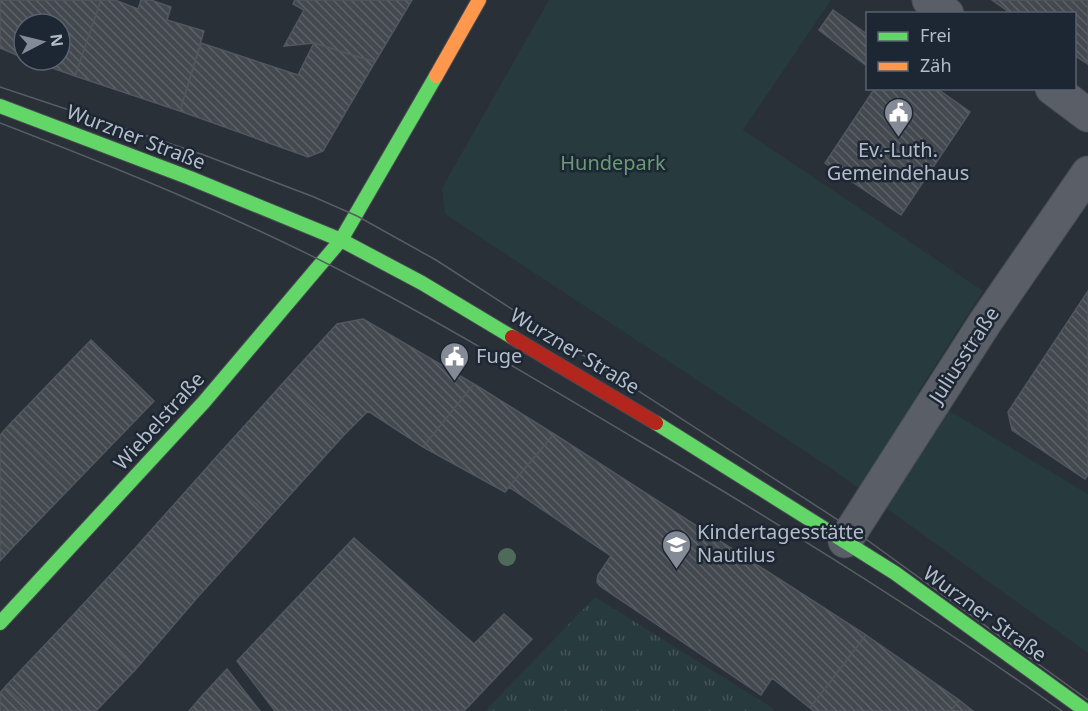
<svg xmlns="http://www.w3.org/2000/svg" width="1088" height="711" viewBox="0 0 1088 711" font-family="'Noto Sans',sans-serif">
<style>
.grass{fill:url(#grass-tufts)}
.park{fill:#273a3e}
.building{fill:url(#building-back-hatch);stroke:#52575f;stroke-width:1.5}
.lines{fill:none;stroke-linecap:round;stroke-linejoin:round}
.street-casing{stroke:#484c53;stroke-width:35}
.fast-casing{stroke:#484c53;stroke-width:16}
.slow-casing{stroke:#484c53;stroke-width:16}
.jam-casing{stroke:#484c53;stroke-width:16}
.street{stroke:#5a5e66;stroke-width:33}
.fast{stroke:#63d668;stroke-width:14}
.slow{stroke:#ff974d;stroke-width:14}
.jam{stroke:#b3261e;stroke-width:14}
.tram{stroke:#595d64;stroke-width:1.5}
.tree{fill:#4e6a5a}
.labels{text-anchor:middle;stroke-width:5;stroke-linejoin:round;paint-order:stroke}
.street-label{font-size:20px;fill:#b4bcc9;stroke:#1d2633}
.poi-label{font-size:20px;fill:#b4bcc9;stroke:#1d2633;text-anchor:start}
.park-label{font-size:20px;fill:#6b9a76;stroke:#1d2633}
</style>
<defs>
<pattern id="grass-tufts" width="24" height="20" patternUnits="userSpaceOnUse" patternTransform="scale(1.5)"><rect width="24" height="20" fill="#273a3e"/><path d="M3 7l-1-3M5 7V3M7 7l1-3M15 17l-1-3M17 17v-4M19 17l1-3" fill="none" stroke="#445559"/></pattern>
<pattern id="building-back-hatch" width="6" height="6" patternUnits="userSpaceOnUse" patternTransform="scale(1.5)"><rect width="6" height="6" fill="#444950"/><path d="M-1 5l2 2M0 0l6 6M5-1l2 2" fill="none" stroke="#5d6168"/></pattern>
</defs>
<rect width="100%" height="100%" fill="#2a3038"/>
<path class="grass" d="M595,597L774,709L772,711H485Z"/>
<path class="park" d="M549,0H831L743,130L983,291L918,392L1088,494V653L829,467L445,214L442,188Z"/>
<path class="building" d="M0,0H101L75,76L30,60H60V24H24V58L0,48Z
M101,0H115L138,9L141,0H151L171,7L167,20L204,31L180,111L75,76Z
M295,0H412L375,62L314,43L284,46L304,10L293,4Z
M992,0H1088V64L1074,55V14H1012Z
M833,10L868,35L867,66L819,30Z
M201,43L298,75L314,43L375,62L323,151L308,157L180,111Z
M875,88H936L970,112L901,215L825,163Z
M1088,291V475L1085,479L1012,430L1008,412Z
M363,319L474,384L423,447L368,411L343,436L284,382L337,324Z
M91,340L154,401L72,486L9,425Z
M284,382L343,436L270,517L211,463Z
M474,384L554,434L505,492L423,447Z
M9,425L72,486L10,550L0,541V435Z
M554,434L866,635L810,708L772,678L761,695L600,586L597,582L598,575L611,556L509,487Z
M211,463L270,517L196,599L138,545Z
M354,538L474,644L504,614L532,639L464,711H275L237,661Z
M0,541L10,550L0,561Z
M138,545L196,599L136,669L76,612Z
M76,612L136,669L96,711H32L5,687Z
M866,635L959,700L951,711H814L810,708Z
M227,669L260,711H189L201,697Z
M5,687L32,711H0V693Z
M959,700L973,711H951Z"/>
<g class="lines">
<defs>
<path id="street" d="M929,0L947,14
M1052,88L1088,115
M845,541L986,321L1088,173"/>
<path id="fast" d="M0,106L190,178L341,240L422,283L512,337
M656,423L895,573L1086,711
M0,623L204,402L341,240L436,76"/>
<path id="slow" d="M436,76L479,0"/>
<path id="jam" d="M512,337L656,423"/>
</defs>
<use href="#street" class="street-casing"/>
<use href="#fast" class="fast-casing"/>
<use href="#slow" class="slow-casing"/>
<use href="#jam" class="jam-casing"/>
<use href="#street" class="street"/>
<use href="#fast" class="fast"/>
<use href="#slow" class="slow"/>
<use href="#jam" class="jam"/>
<path class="tram" d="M0,87L204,155L314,197L357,216L436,260L852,529L1088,700
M0,123C122,170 243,219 359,280C452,329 543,384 634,438C780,524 924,613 1062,711"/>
</g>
<circle class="tree" cx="507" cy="557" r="9"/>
<defs>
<symbol id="civic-pin" viewBox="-11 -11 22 30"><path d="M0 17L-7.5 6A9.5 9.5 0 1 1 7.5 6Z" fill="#848b96" stroke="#1d2633"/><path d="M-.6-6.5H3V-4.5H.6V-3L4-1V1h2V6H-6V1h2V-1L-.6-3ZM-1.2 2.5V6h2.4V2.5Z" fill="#fff"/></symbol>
<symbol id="school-pin" viewBox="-11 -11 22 30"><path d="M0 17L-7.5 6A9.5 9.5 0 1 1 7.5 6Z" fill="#848b96" stroke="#1d2633"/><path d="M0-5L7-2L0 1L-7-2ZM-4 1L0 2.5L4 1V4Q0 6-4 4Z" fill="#fff"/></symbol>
</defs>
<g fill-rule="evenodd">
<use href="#civic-pin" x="882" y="96" width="33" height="45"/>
<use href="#civic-pin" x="438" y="340" width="33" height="45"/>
<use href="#school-pin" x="660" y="528" width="33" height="45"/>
</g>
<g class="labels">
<g class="street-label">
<text transform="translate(136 137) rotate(21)" y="7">Wurzner Straße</text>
<text transform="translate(575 351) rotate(31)" y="7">Wurzner Straße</text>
<text transform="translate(964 355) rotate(-57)" y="7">Juliusstraße</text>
<text transform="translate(159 421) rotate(-48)" y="7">Wiebelstraße</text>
<text transform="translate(985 614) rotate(36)" y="7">Wurzner Straße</text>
</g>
<g class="poi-label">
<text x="898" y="157" text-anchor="middle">Ev.-Luth.<tspan x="898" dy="23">Gemeindehaus</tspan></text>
<text x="476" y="363">Fuge</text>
<text x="697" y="539">Kindertagesstätte<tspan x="697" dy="23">Nautilus</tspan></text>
</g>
<g class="park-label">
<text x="613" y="170">Hundepark</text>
</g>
</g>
<rect x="866" y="12" width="210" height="78" fill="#1d2633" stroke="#59626f" stroke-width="1.5"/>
<rect x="878" y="32" width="30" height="9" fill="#63d668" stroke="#59626f" stroke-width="1.5"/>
<text x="920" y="42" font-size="18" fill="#b4bcc9">Frei</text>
<rect x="878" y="62" width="30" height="9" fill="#ff974d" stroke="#59626f" stroke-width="1.5"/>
<text x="920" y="72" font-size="18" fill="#b4bcc9">Zäh</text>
<g transform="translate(42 42) rotate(83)"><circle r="28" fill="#1d2633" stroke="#59626f" stroke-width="1.5"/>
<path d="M0-4.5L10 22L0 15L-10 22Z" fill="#848b96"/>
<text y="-9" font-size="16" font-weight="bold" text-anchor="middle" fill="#b4bcc9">N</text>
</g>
</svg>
